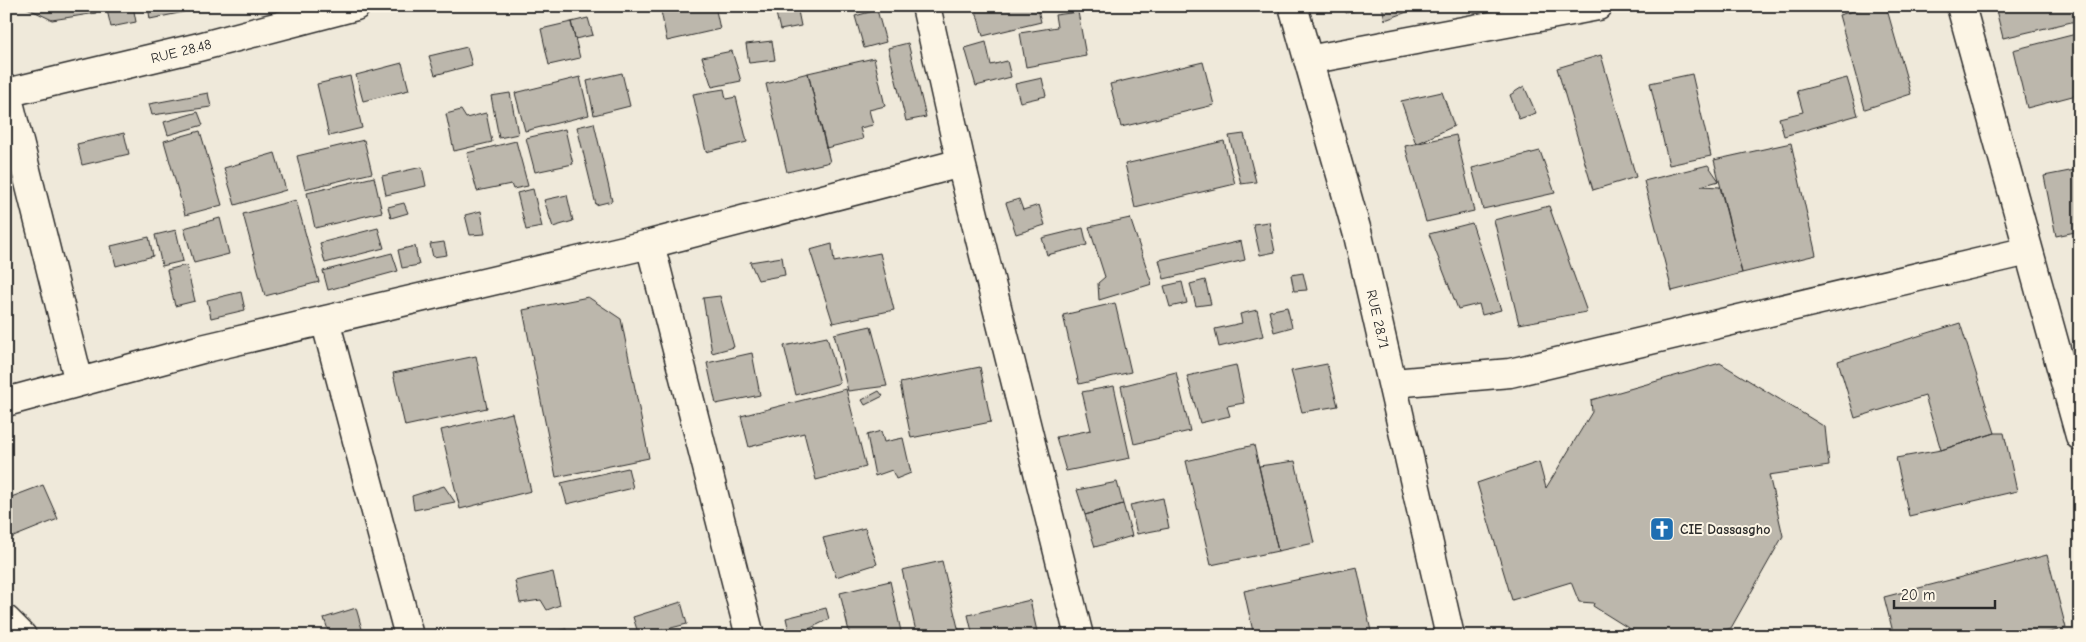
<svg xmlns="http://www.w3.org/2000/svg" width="2086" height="642" viewBox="0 0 2086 642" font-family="'Comic Neue',sans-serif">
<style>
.building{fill:#bcb7ac;stroke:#2b2b2b}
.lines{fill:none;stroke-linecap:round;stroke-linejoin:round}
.minor-casing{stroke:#2b2b2b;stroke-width:31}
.minor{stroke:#fcf5e5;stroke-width:28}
.labels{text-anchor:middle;stroke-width:4;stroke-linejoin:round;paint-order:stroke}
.street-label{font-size:14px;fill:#2b2b2b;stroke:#fcf5e5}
.poi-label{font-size:14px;font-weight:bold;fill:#2b2b2b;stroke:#fcf5e5;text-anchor:start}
</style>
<rect width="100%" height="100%" fill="#efe9da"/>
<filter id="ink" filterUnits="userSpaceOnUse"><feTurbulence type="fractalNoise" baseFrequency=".02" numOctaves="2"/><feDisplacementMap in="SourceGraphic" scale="10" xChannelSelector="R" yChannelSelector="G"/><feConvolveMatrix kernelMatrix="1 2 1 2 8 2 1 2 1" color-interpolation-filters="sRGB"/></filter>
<g filter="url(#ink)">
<path class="building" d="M23,6H95L96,13L52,20Z
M106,6H133L136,22L111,27Z
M148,6H182L184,12L150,19Z
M660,6H715L720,29L667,41Z
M788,6H797L801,26L780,30L775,9Z
M1037,6L1041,22L983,36L975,7Z
M1344,6H1370L1346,13Z
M1382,6H1420L1421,7L1385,20Z
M1871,6H1886L1911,94L1865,109L1839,15Z
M1995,6H2080V20L2003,38Z
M877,10L886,42L864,48L855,16Z
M1078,12L1086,56L1026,67L1020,33L1057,27L1055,15Z
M588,18L593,35L575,39L571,22Z
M571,22L580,58L549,65L541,29Z
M2080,33V94L2027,108L2013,50Z
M772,41L775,60L749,63L746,44Z
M986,42L991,65L1007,61L1011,77L976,86L965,48Z
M908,43L926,117L906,121L888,48Z
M467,47L472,65L435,75L429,56Z
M732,51L741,81L712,87L702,57Z
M1601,55L1636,177L1593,190L1557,68Z
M874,58L885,106L869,110L873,125L860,128L863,139L826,148L808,73Z
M1203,62L1214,105L1121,127L1110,84Z
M402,63L409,90L363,101L356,75Z
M622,73L630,106L594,115L587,81Z
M808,73L830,162L787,172L766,84Z
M1692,74L1711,156L1669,165L1650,83Z
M350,76L362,128L329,136L317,84Z
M580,77L589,115L525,131L515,93Z
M1042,78L1046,96L1020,102L1015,84Z
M1847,78L1858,115L1784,136L1779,118L1803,112L1797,91Z
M1524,86L1536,113L1519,119L1510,95Z
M724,89L726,99L736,97L747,142L706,152L693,94Z
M1442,92L1454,126L1416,144L1401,101Z
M208,93L211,107L152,115L149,104Z
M510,93L518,134L499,138L491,96Z
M461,110L466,118L486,113L492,142L454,151L446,114Z
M198,112L203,125L168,135L164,122Z
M594,123L612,201L596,205L577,127Z
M565,129L573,164L535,172L526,138Z
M200,131L222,205L185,215L164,141Z
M124,133L129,154L82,165L77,144Z
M1244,134L1256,182L1241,184L1229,136Z
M1456,135L1474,211L1426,222L1405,146Z
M364,140L372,173L305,189L297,156Z
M516,141L528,186L513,189L511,184L477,191L467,153Z
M1224,141L1235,184L1135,208L1125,164Z
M1791,143L1816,255L1742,273L1714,160Z
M1540,151L1555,193L1483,209L1472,168Z
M275,153L286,190L235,205L224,168Z
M1708,165L1719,181L1701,186L1720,187L1742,273L1672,291L1644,181Z
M422,167L426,186L386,195L382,176Z
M2080,169V231L2056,236L2044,176Z
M374,177L382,212L315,228L307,193Z
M533,189L542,227L526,230L517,193Z
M567,195L573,221L553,227L544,200Z
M1019,199L1023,210L1039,205L1045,225L1016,234L1006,203Z
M296,200L319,282L265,296L243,214Z
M404,203L408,213L391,218L388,207Z
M1549,206L1587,312L1519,324L1494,220Z
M481,211L485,234L470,235L465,215Z
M220,218L229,254L194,263L184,228Z
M1130,218L1152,284L1099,300L1098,283L1105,277L1089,227Z
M1269,222L1275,252L1260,255L1253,224Z
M1472,223L1501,310L1482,315L1479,304L1458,309L1429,234Z
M378,228L384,248L325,263L320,243Z
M1083,228L1087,245L1047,255L1042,238Z
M176,230L183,261L162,266L155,235Z
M149,237L153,256L116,266L111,246Z
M1241,241L1245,260L1164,279L1159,260Z
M444,242L447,255L433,257L430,244Z
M832,244L834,262L880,253L894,310L833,323L810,250Z
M415,246L419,265L402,268L398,250Z
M392,253L398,271L328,290L323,271Z
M782,257L785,275L758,280L750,262Z
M186,265L195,301L175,306L167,270Z
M1303,273L1307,290L1294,291L1291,275Z
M1205,280L1211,304L1196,306L1190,284Z
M1182,282L1187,303L1170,307L1164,286Z
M241,292L245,310L211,318L207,300Z
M720,296L734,347L712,353L703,298Z
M588,297L621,319L649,458L556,477L523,310Z
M1115,303L1131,372L1079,384L1063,315Z
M1287,307L1292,327L1274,332L1269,311Z
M1257,310L1263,336L1219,347L1215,329L1242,323L1240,314Z
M1960,323L1995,433L1941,450L1925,396L1855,418L1838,361Z
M871,326L887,386L848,391L834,334Z
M827,337L840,383L796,395L784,346Z
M752,353L760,395L716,404L707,363Z
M476,356L487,408L405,426L393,373Z
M1720,363L1825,427L1829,466L1769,475L1783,536L1731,628L1704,636H1641L1593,606L1594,603L1579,602L1571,582L1512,600L1477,483L1539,462L1546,488L1592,412L1591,400Z
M1327,364L1338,406L1302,412L1291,371Z
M1236,365L1244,403L1227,406L1230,416L1200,423L1187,376Z
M980,367L991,422L911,438L900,383Z
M1176,372L1190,431L1134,444L1121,386Z
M1114,386L1130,458L1066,471L1056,437L1091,430L1082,392Z
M846,389L866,467L816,480L804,433L749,447L741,416Z
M879,391L883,396L865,405L862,400Z
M512,413L531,491L460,509L441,430Z
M881,431L884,442L903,438L911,473L896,479L892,470L875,476L867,435Z
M1995,433H2004L2017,491L1909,516L1896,458L1941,450Z
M1254,445L1278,551L1211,565L1186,461Z
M1295,461L1314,543L1278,551L1259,466Z
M628,468L633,488L567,504L561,483Z
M1117,482L1123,504L1085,515L1077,490Z
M43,485L58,519L6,540V499Z
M444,486L455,502L414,510L412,496Z
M1163,498L1169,528L1137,534L1130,505Z
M1123,504L1132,536L1095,547L1085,515Z
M865,528L877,564L836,577L823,538Z
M2047,555L2066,628L2035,636H1894L1884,597Z
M942,561L960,636H917L902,570Z
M1357,567L1372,636H1254L1244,591Z
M553,572L560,605L547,610L541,600L520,603L515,581Z
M890,581L902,636H850L840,593Z
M1030,600L1038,636H973L968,615Z
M681,602L687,624L639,636L633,617Z
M356,608L364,636H330L324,618Z
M826,608L829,619L807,630L808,636H790L786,618Z
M566,629L568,636H537Z"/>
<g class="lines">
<defs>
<path id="minor" d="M926,6L961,163L1079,636
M1293,6L1358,235L1450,636
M1961,6L2080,436
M1308,60L1598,6
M6,90L79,382
M6,93L199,47L356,6
M650,244L750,636
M325,320L409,636
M1393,383L1510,373L2028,251
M6,402L202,349L650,244L961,163
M6,620L22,636"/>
</defs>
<use href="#minor" class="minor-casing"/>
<use href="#minor" class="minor"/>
</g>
</g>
<defs>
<symbol id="church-square" viewBox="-11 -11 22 22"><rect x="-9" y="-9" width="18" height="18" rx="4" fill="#1f6fb2" stroke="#fcf5e5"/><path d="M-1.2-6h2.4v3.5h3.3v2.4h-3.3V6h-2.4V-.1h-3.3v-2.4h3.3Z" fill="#fff"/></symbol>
</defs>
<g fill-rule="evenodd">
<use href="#church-square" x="1648" y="515" width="28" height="28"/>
</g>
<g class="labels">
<g class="street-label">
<text transform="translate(181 51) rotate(-14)" y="5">RUE 28.48</text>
<text transform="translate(1378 319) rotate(77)" y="5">RUE 28.71</text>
</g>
<g class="poi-label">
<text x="1680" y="534">CIE Dassasgho</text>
</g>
</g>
<rect width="2086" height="642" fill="none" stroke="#fcf5e5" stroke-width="25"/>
<rect x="12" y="12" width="2061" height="617" fill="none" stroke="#2b2b2b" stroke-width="2" filter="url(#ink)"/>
<path d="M1894 600v8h101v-8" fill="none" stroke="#2b2b2b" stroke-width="2.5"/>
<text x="1901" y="600" font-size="15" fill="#2b2b2b" stroke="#fcf5e5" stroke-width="4" paint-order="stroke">20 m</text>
</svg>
